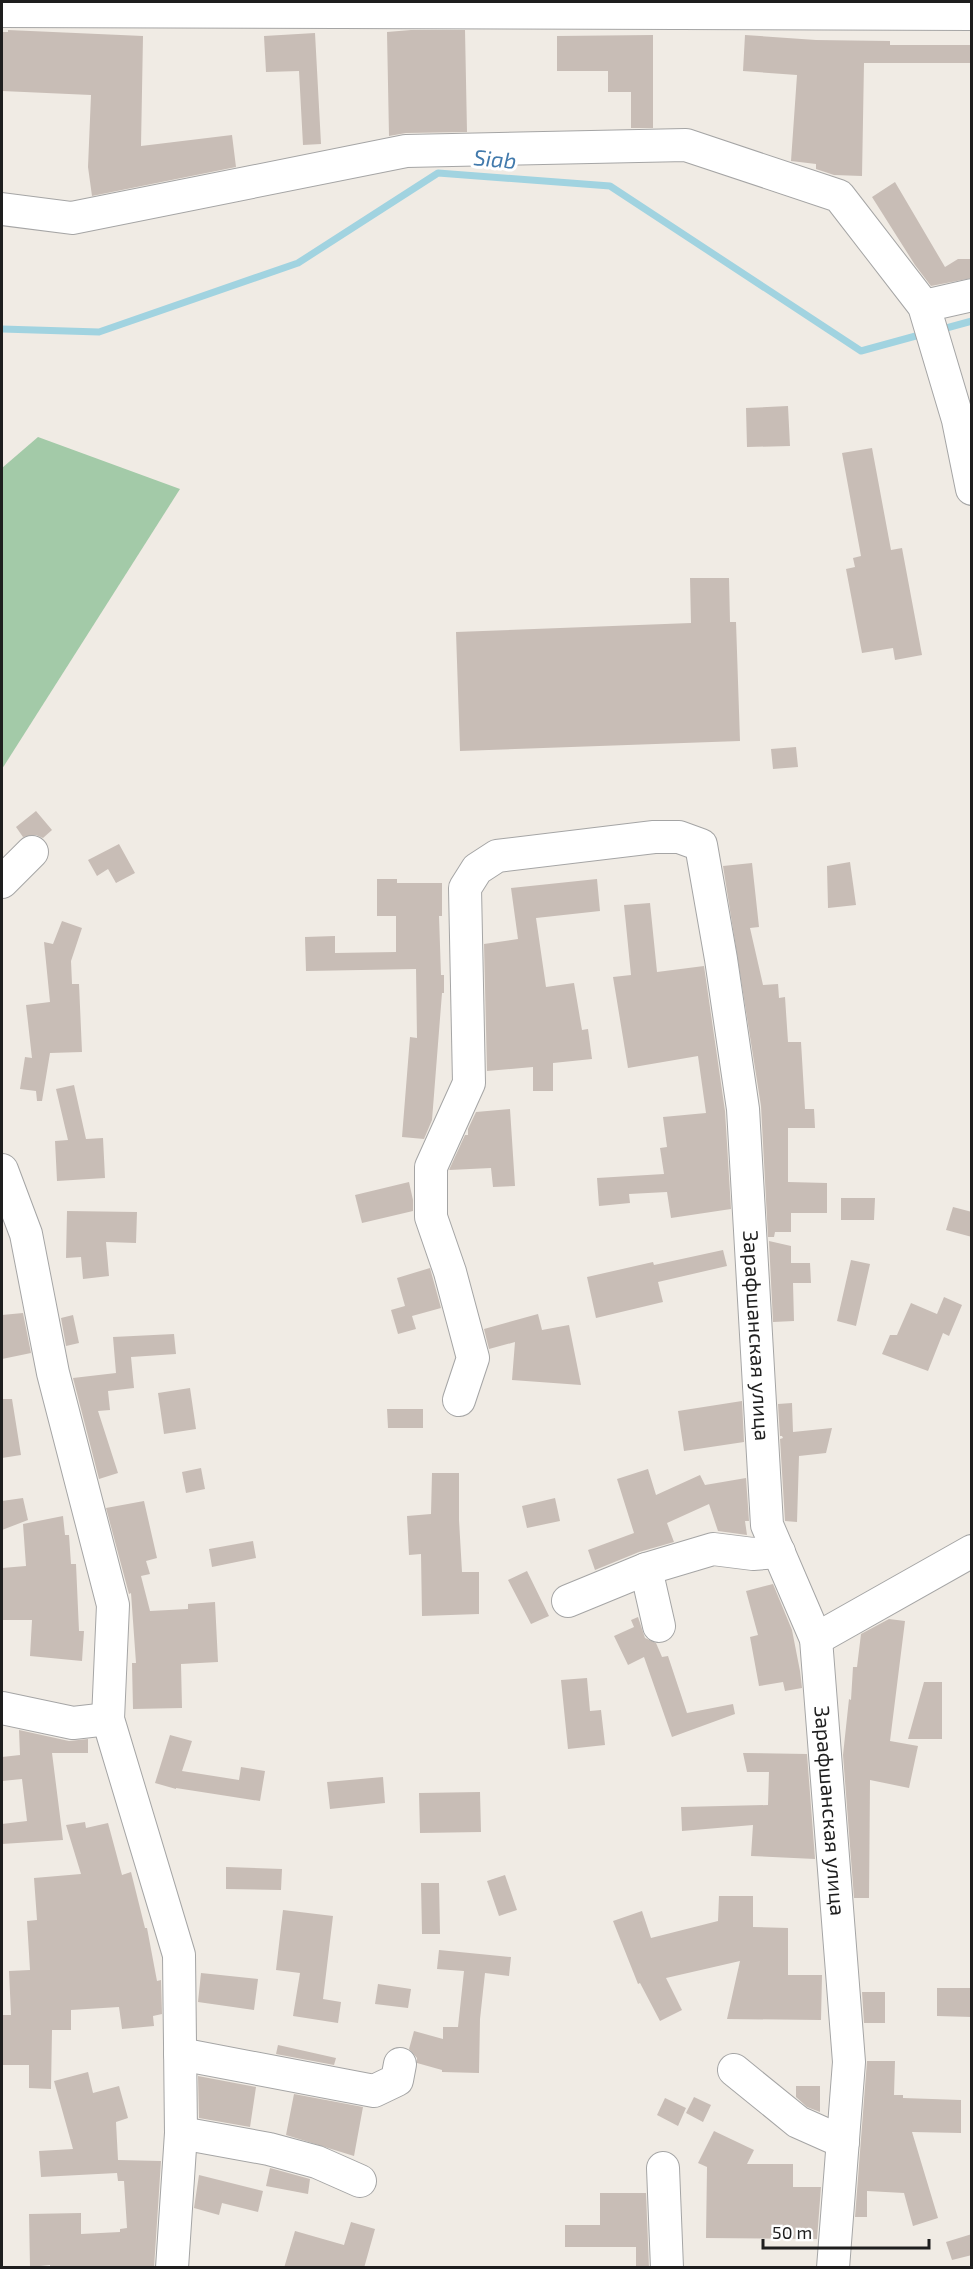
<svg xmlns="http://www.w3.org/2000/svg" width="973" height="2269" viewBox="0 0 973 2269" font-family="'Exo 2',sans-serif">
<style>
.cemetery{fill:#a3caa8}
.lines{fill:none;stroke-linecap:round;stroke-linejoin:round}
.stream{stroke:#a1d3e0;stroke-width:7}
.building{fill:#c8bdb6}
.minor-casing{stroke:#a5a5a5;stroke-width:34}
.minor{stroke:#fff;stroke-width:32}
.labels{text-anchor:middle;stroke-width:6;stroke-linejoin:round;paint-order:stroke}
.street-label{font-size:21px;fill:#1e1e1e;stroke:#fff}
.water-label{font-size:22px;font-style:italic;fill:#427aac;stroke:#fff}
</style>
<rect width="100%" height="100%" fill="#f0ebe4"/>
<path class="cemetery" d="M38,437L180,489L2,769V468Z"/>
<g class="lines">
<path class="stream" d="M2,329L99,332L298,263L438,173L610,186L861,351L923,334
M939,330L972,321"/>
</g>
<path class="building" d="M8,30L143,36L141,146L232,135L236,167L92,196L88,167L91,95L2,91V32H8Z
M411,30H465L467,132L406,133L389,136L387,32Z
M315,33L321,144L303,145L299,71L266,72L264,36Z
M653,35V128H631V92H608V71H557V36Z
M745,35L816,40L890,41V45H972V63H864L862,176L834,175L816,169V164L791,161L797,75L743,71Z
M895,182L945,267L958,259H972V278L931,286L915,265L872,197Z
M788,406L790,446L747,447L746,408Z
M872,448L891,550L902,548L922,655L895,660L893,648L862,653L846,569L855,567L853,558L861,556L842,453Z
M690,578H729L730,622H736L740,741L460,751L456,632L691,623Z
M796,747L798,767L773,769L771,749Z
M36,811L52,830L43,838L36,835L23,837L16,827Z
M119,844L135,873L116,883L108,869L97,876L88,860Z
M850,862L856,905L828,908L827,866Z
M752,863L759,927L750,928L763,985L778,984L779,998L785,997L788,1042H801L805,1109H814L815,1128H788V1182L827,1183V1213H791V1232H775L774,1237H768L761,1106L723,866Z
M377,879H397V883H442V916H439L441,975H444V993H442L432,1120L424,1139L402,1137L410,1037L417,1038L416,969L306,971L305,937L335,936V953L396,952V916H377Z
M597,879L600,911L536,918L546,987L574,983L582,1030L588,1029L592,1059L553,1063V1091H533V1067L487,1071L484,944L518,939L511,888Z
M650,903L657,972L704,966L725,1111L731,1209L671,1218L667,1192L629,1194L630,1203L599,1206L597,1178L664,1174L660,1148L667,1147L663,1117L706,1113L698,1056L628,1068L613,977L631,975L624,905Z
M62,921L82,928L71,961L72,984H79L82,1052L50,1053L42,1101H37L36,1091L20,1089L25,1057L32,1058L26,1005L50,1002L44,942L53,944Z
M74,1085L86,1139L103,1138L105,1178L57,1181L55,1141L68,1140L56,1089Z
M510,1109L515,1186L493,1187L491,1168L449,1170L465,1135H468V1129L476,1112Z
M409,1182L413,1200V1211L362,1223L355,1195Z
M841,1198H875L874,1220H841Z
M953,1207L972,1212V1237L946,1230Z
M67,1211L137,1212L136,1243L106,1242L109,1276L83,1279L81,1257L66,1258Z
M769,1241L791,1246V1263H810L811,1283H793L794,1321L773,1322Z
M723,1250L727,1266L658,1282L663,1302L596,1318L587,1277L653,1262L654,1265Z
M851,1260L870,1264L856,1326L837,1321Z
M430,1268L441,1308L412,1316L416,1329L398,1334L391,1310L405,1306L397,1278Z
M944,1297L962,1305L949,1336L943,1333L928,1371L882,1354L890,1335H897L911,1303L937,1314Z
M23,1313L31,1353L2,1359V1315Z
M538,1314L542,1330L569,1325L581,1385L512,1380L515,1342L489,1349L484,1329Z
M73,1315L79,1343L66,1346L61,1318Z
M174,1334L176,1354L131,1357L134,1388L108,1391L110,1410L98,1411L118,1473L99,1479L73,1378L116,1373L113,1337Z
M190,1388L196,1429L164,1434L158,1393Z
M2,1399H12L21,1455L2,1458Z
M742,1401L744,1442L684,1451L678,1411Z
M792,1403L793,1432L832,1428L826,1453L799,1456L797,1522L785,1521L780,1439L783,1438L782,1436H780L778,1404Z
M387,1409H423V1428H388Z
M201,1468L205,1489L186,1493L182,1472Z
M648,1469L656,1495L700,1475L705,1485L746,1478L749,1521H745L747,1535L718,1531L709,1504L667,1523L674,1542L639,1552L595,1570L588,1550L634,1533L617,1479Z
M432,1473H459V1520L462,1572H479V1614L422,1616L421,1554L409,1555L407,1516L431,1514Z
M23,1498L28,1520L2,1530V1501Z
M555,1498L560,1521L527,1528L522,1506Z
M144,1501L157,1558L146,1561L150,1574L141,1576L150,1611L188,1609V1604L215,1602L218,1662L181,1664L182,1708L133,1709L132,1663H136L131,1593L129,1594L106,1508Z
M63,1516L65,1535H69L71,1564H76L79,1631H84L82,1661L30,1656L32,1620H2V1568L26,1566L23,1524Z
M253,1541L256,1558L212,1567L209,1549Z
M527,1571L549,1616L531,1624L508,1580Z
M773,1584L792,1630L800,1671L802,1688L785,1691L783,1682L759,1686L750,1637L758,1635L746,1591Z
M638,1617L645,1638L656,1643L662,1657L668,1656L687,1713L733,1704L735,1714L672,1737L644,1657L628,1665L614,1636L634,1627L631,1620Z
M889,1619L905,1621L890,1741L918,1746L909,1788L870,1780L869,1898H854L843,1755L849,1699L851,1700L853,1667H857L861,1634Z
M587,1678L590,1711L601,1710L605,1745L568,1749L561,1680Z
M924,1682H942V1739H908Z
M19,1730L69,1741L88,1739V1753H52L63,1840L2,1844V1824L27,1821L22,1779L2,1781V1757L20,1755Z
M170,1735L192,1741L182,1771L239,1780L241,1767L265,1771L260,1801L176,1788V1789L155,1783Z
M743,1753L807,1754L815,1859L751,1856L753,1825L682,1831L681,1807L768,1805L769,1772H747Z
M383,1777L385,1803L330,1809L327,1782Z
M480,1792L481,1832L420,1833L419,1793Z
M85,1822L86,1828L108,1823L122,1875L131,1872L145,1928H147L157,1981L161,1980L162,2014L153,2016L154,2026L122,2029L119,2007L71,2010V2030H52L51,2089L29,2088V2065H2V2015H11L9,1971L30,1970L27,1921L37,1920L34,1878L81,1874L66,1825Z
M226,1867L282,1869L281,1890L226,1889Z
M505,1875L517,1910L499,1916L487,1881Z
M421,1883H439L440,1934H422Z
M719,1896H753V1927L788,1928V1975H822L821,2020L727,2019L740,1961L666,1978L682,2010L660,2021L640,1983L638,1984L613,1921L642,1911L651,1938L718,1921Z
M283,1910L333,1916L323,1999L341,2002L338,2023L293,2016L300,1973L276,1970Z
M439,1950L511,1957L509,1976L485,1973L480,2019L479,2073L442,2072V2070L417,2063V2058L409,2049L414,2031L443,2039V2027H458L464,1971L437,1969Z
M201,1973L258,1979L254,2010L198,2002Z
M378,1984L411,1989L408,2008L375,2004Z
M937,1988H972V2017L937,2016Z
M862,1992H885V2023H864Z
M278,2045L336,2058L334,2065L276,2054Z
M867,2061H895L894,2095H903V2098L961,2100V2133L912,2132L938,2218L913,2226L904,2193L867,2191V2217H855Z
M88,2072L93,2093L119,2086L128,2118L116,2122L118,2160L161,2161L154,2268H50V2265L30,2267L29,2214L81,2213V2234L120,2232V2229L127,2228L124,2181H118L117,2173L41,2177L39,2151L73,2149L54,2081Z
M198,2076L256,2087L250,2127L199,2118Z
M796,2086H820V2112L807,2107L796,2097Z
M294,2094L363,2107L354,2156L286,2135Z
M694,2097L711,2105L703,2122L686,2113Z
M665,2098L686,2108L678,2126L657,2115Z
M714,2131L754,2150L747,2164H793V2187H821L817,2239L706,2238L707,2167L698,2163Z
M270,2168L310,2179L308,2194L266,2186Z
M199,2175L263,2191L258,2212L222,2203L219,2215L194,2208Z
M600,2193H646L649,2268H636V2247H565V2225H600Z
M351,2222L375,2229L364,2268H284L295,2231L344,2245Z
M972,2234V2255L952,2260L946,2242Z"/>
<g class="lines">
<defs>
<g id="minor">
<path d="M2,11L972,14"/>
<path d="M2,209L72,218L406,151L686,145L839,196L924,306L958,420L972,489"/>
<path d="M924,306L972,295"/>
<path d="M2,882L32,852"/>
<path d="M2,1170L26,1234L53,1373L113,1605L108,1719L179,1955L181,2133L172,2268"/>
<path id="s1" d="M459,1400L473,1358L450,1272L431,1217V1167L469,1083L465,888L477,869L497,856L654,837H679L701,845L721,959L743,1109L767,1525L816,1639L849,2062L833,2268"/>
<path d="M646,1569L659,1626"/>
<path d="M568,1601L646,1569L713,1549L753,1554L779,1552"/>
<path d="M816,1639L972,1551"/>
<path d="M2,1708L73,1723L108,1719"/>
<path d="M180,2054L374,2091L397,2080L400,2064"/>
<path d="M734,2070L798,2122L843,2142"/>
<path d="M181,2133L269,2149L317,2162L360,2181"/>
<path d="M663,2168L667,2268"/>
</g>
</defs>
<use href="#minor" class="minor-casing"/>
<use href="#minor" class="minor"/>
</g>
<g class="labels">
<g class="street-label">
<text dy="7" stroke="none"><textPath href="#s1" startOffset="1276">Зарафшанская улица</textPath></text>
<text dy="7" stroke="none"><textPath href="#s1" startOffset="1762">Зарафшанская улица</textPath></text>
</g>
<g class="water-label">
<text transform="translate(495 159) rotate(5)" y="8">Siab</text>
</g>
</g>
<rect width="973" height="2269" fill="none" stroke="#1e1e1e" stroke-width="6"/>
<path d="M763 2239v9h166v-9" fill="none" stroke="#1e1e1e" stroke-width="3"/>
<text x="772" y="2239" font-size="18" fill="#1e1e1e" stroke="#ffffff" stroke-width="4.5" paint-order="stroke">50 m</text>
</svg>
